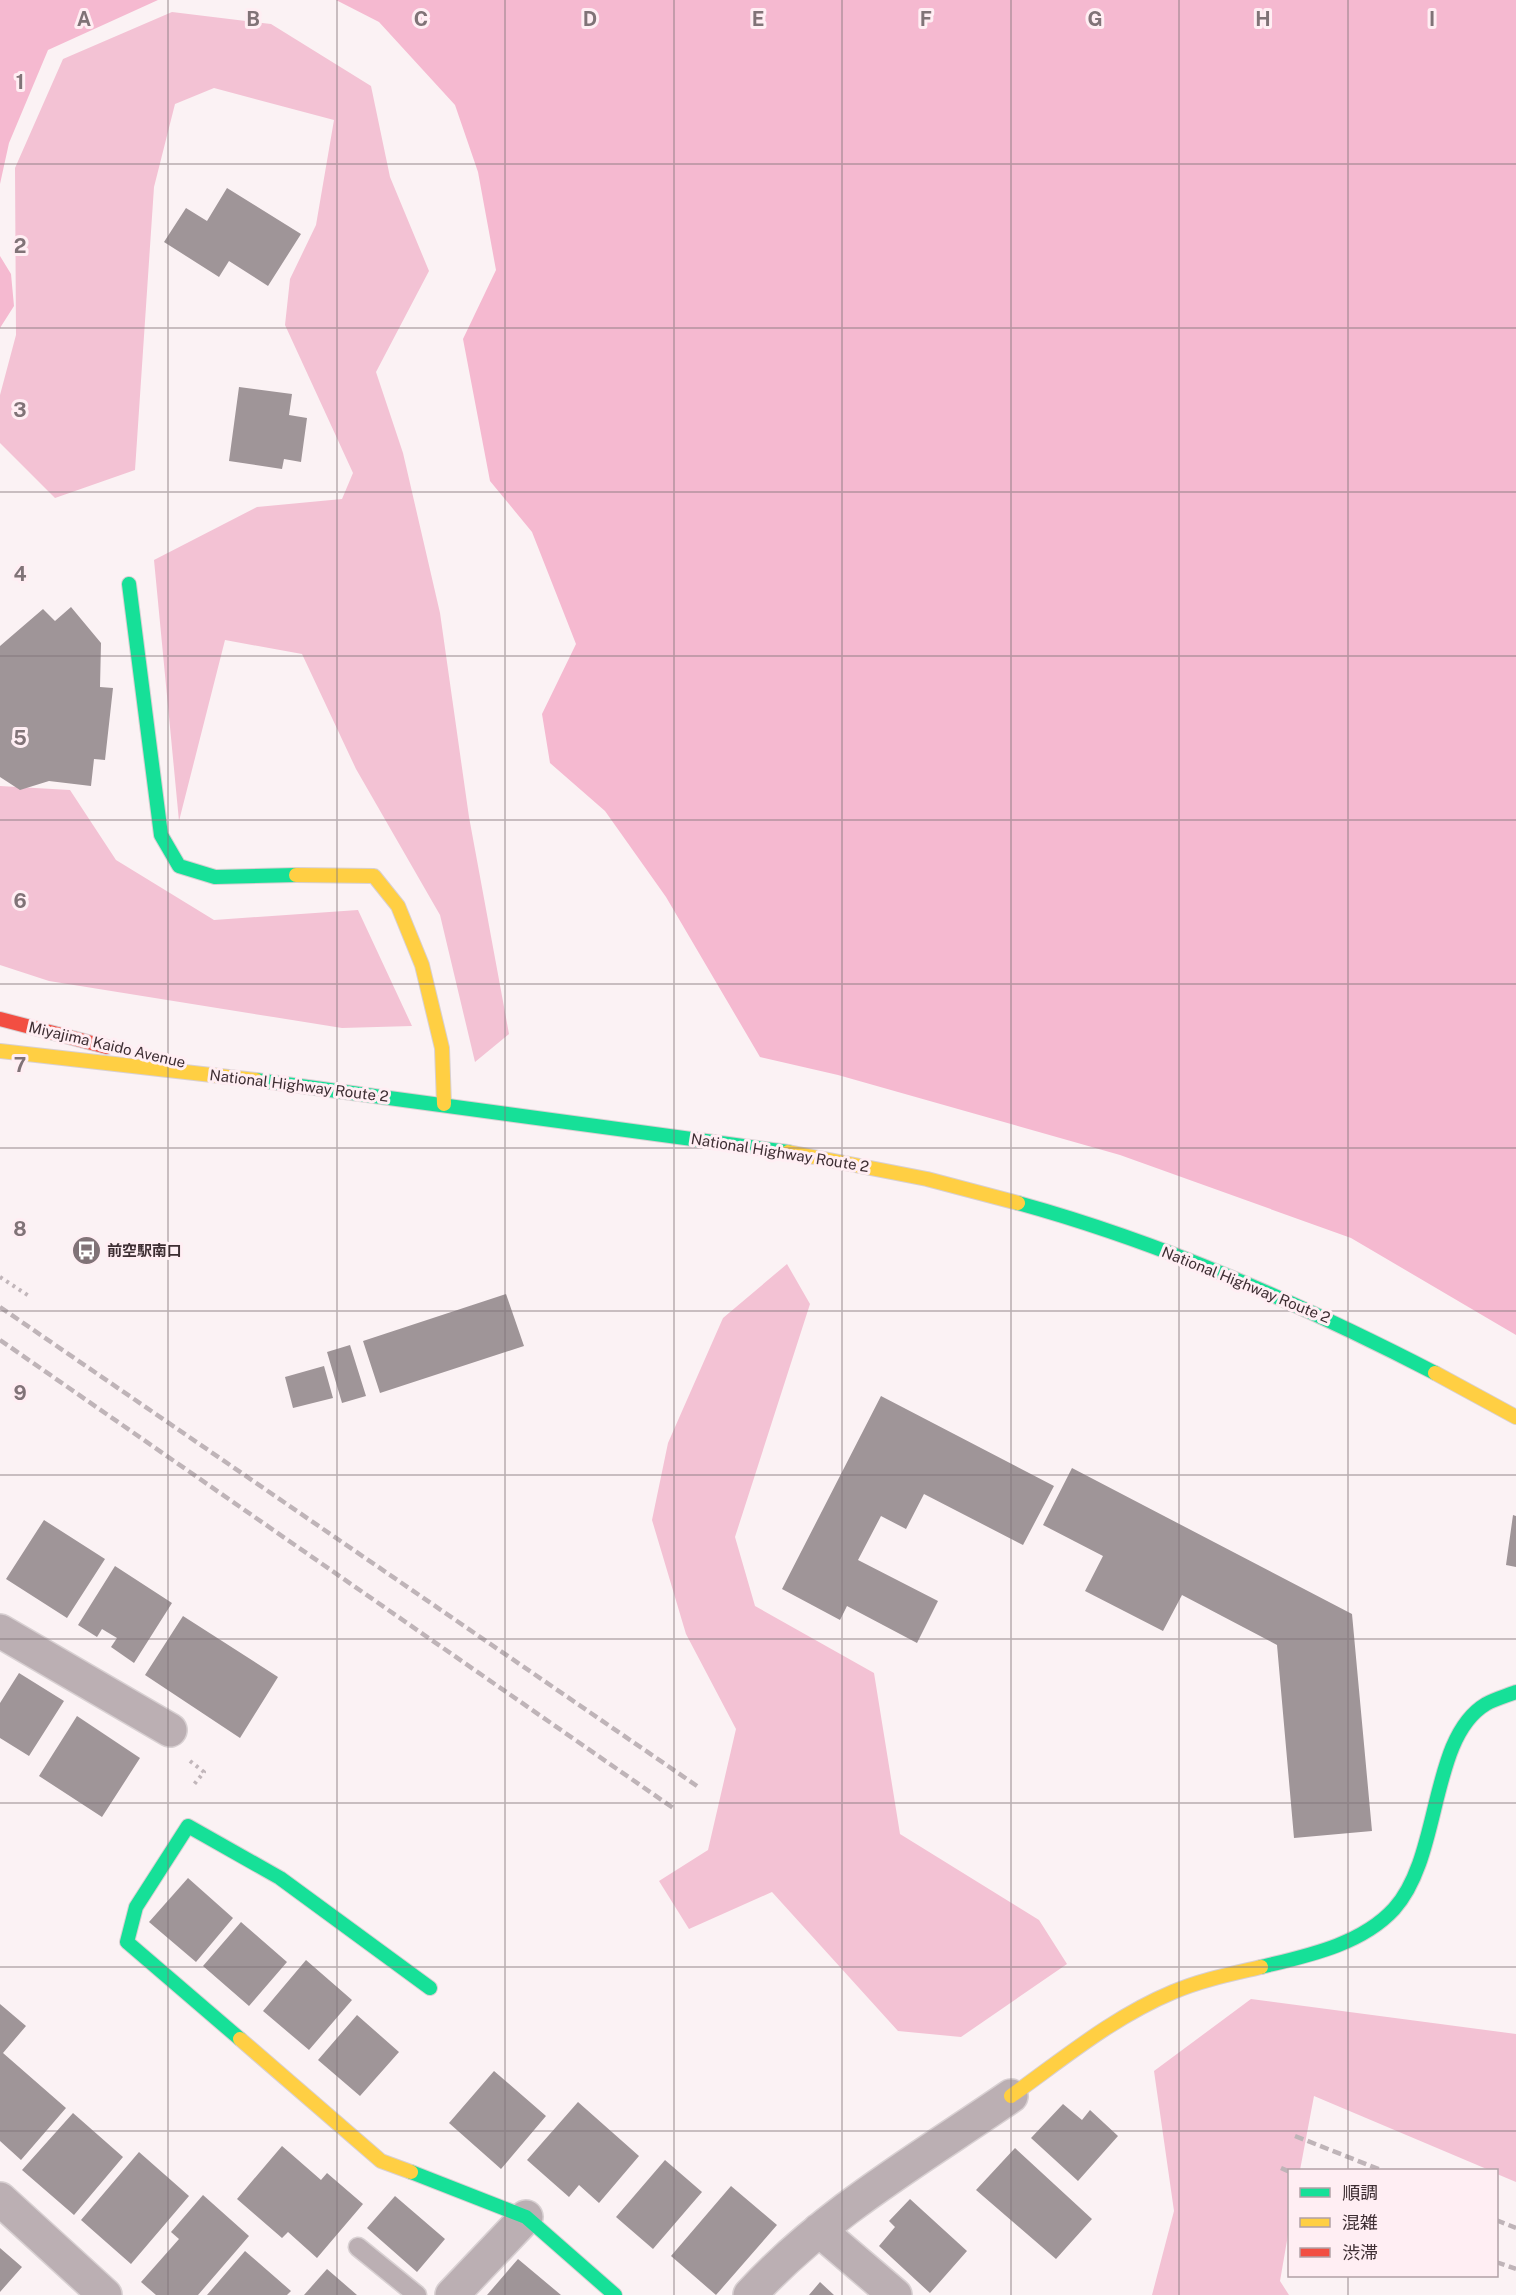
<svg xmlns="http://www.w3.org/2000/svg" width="1516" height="2295" viewBox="0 0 1516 2295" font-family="'Public Sans','Noto Sans JP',sans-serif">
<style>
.forest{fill:#f3c2d4}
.water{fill:#f5b9d0}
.building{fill:#9f9598}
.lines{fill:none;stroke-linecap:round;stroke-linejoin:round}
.lane-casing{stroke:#d8d0d2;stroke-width:21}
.street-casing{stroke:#d8d0d2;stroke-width:36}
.fast-casing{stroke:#d8d0d2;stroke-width:16}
.slow-casing{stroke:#d8d0d2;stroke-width:16}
.jam-casing{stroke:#d8d0d2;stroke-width:16}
.path{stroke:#c1b6ba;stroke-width:4;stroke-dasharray:3 4.5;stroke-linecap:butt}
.lane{stroke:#bbafb3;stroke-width:18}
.street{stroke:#bbafb3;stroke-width:33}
.fast{stroke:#16e098;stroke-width:14}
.slow{stroke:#ffcf43;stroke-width:14}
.jam{stroke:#f24e42;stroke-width:14}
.rail{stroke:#bfb4b8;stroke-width:4.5;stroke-dasharray:9 4.5;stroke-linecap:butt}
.grid{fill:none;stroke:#807377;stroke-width:1.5;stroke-opacity:0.55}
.labels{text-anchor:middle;stroke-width:6;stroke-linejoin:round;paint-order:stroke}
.street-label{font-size:15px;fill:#3e2e33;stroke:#ffeef3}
.poi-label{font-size:15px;font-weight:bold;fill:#3e2e33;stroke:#ffeef3;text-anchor:start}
.grid-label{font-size:20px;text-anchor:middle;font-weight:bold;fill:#807377;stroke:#ffeef3;stroke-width:6;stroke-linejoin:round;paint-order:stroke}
</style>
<rect width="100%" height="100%" fill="#fbf2f4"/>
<path class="forest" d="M172,12L271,24L371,86L390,177L429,271L376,372L403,453L440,613L469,817L509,1034L475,1062L440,915L356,769L302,654L225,640L179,821L154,560L257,507L342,499L353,473L285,325L290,279L316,225L334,120L214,88L175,104L154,187L135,470L55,498L0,443V395L16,335L15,168L63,59Z
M0,786L70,790L116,860L214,920L358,910L412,1026L342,1028L49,981L0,965Z
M787,1264L810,1304L735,1537L755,1606L874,1673L900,1834L1039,1920L1067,1964L961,2037L898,2031L772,1892L689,1929L659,1881L708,1850L736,1729L686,1634L652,1520L668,1443L723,1318Z
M1251,1999L1516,2034V2182L1497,2174L1496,2170H1489L1314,2096L1300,2170H1290L1289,2229L1280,2281L1289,2295H1152L1174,2211L1154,2071Z"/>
<path class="water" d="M0,0H158L48,50L9,143L0,184Z
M336,0H1516V1335L1351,1238L1120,1155L838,1075L760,1057L666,897L605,811L550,763L542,714L576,644L532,532L490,481L463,339L496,270L478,172L455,105L379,22Z
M0,256L11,274L14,306L0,328Z"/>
<path class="building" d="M227,188L301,234L268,286L229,261L219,277L164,242L186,208L207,221Z
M239,387L292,394L289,415L307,418L301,462L284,459L282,469L229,461Z
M71,607L101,643L100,687L113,688L105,760L94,759L91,786L49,781L20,790L0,777V646L43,609L55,621Z
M506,1294L524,1346L380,1393L363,1341Z
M350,1345L366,1396L342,1403L327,1352Z
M324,1366L333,1398L293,1408L285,1377Z
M881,1396L1054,1486L1023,1545L924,1494L906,1529L881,1516L858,1560L938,1601L917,1643L847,1606L840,1620L782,1589Z
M1072,1468L1352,1614L1372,1831L1294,1838L1277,1645L1182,1595L1163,1631L1085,1591L1103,1556L1043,1525Z
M1513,1515L1516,1516V1567L1506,1565Z
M44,1520L105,1559L67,1618L6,1579Z
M115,1566L172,1603L134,1663L111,1647L117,1638L102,1629L97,1637L78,1625Z
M183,1616L278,1677L240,1738L145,1675Z
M19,1673L64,1701L29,1756L0,1738V1703Z
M77,1716L140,1758L102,1817L39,1776Z
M188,1878L233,1918L196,1962L149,1922Z
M241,1922L287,1962L249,2006L203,1966Z
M306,1960L352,2000L309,2050L263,2011Z
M0,2004L26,2026L3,2053L66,2108L21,2160L0,2141Z
M357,2015L399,2052L360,2096L318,2060Z
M494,2071L546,2116L501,2169L449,2123Z
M578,2102L639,2156L599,2203L579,2185L569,2197L527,2160Z
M1063,2104L1082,2120L1090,2110L1118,2136L1078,2181L1031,2138Z
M73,2113L123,2157L74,2215L22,2170Z
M282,2146L321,2180L327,2173L363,2204L317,2258L288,2232L282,2238L237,2199Z
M1015,2148L1092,2219L1056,2259L976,2190Z
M139,2152L189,2196L131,2264L81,2220Z
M665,2160L702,2192L653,2249L616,2217Z
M731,2186L777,2225L716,2295L671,2256Z
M203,2195L249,2236L198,2295H156L141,2282L179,2239L171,2232Z
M395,2196L445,2239L417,2272L367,2228Z
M910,2199L967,2251L930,2293L879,2246L895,2227L889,2221Z
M0,2248L22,2267L0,2292Z
M245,2251L291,2291L287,2295H207Z
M518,2259L561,2295H487Z
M327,2269L357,2295H304Z
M820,2282L834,2295H809Z"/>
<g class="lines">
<defs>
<path id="lane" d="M358,2247L417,2295"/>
<path id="street" d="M0,1631L170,1730
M0,2199L105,2295
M819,2230L895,2295
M452,2295L526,2217
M750,2295C824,2214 921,2158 1011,2096"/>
<path id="fast" d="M129,584L161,835L179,866L215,877L296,875
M256,1080L788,1152
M1018,1203C1163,1243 1301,1304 1435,1373
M1261,1967C1306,1956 1361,1945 1394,1909C1442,1856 1429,1738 1486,1704C1495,1699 1506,1696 1516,1692
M240,2039L127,1942L136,1907L188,1826L280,1878L430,1988
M411,2172L526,2217L615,2295"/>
<path id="slow" d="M296,875L374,876L398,906L422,965L442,1048L444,1104
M0,1051L256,1080
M788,1152L927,1179L1018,1203
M1435,1373L1516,1417
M240,2039L381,2161L411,2172
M1011,2096C1063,2059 1113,2017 1173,1992C1201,1980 1231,1974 1261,1967"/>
<path id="jam" d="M0,1019L107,1047"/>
</defs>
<use href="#lane" class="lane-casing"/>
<use href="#street" class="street-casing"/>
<use href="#fast" class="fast-casing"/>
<use href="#slow" class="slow-casing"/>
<use href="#jam" class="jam-casing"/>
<path class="path" d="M0,1277L29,1296
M190,1761L204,1772L192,1787"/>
<use href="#lane" class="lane"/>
<use href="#street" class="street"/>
<use href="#fast" class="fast"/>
<use href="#slow" class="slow"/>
<use href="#jam" class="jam"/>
<path class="rail" d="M0,1307L697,1786
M0,1340L676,1810
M1295,2136L1381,2170
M1281,2168L1290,2172
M1496,2220L1516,2228
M1496,2262L1516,2269"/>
</g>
<path class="grid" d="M168,0V2295M337,0V2295M505,0V2295M674,0V2295M842,0V2295M1011,0V2295M1179,0V2295M1348,0V2170M0,164H1516M0,328H1516M0,492H1516M0,656H1516M0,820H1516M0,984H1516M0,1148H1516M0,1311H1516M0,1475H1516M0,1639H1516M0,1803H1516M0,1967H1516M0,2131H1516M1348,2276V2295"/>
<defs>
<symbol id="bus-disc" viewBox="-11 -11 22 22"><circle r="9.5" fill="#807377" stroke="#ffeef3"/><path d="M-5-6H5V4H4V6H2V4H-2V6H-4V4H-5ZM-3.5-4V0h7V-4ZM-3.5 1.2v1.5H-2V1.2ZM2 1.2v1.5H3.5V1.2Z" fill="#fff"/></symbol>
</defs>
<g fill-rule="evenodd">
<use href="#bus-disc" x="70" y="1234" width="33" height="33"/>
</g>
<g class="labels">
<g class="street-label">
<text transform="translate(107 1045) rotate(13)" y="5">Miyajima Kaido Avenue</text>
<text transform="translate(299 1086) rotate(7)" y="5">National Highway Route 2</text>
<text transform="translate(780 1153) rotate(9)" y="5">National Highway Route 2</text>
<text transform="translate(1246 1285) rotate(22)" y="5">National Highway Route 2</text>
</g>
<g class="poi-label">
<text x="107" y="1256">前空駅南口</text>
</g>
</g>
<g class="grid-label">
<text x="84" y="26">A</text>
<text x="253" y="26">B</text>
<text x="421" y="26">C</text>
<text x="590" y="26">D</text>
<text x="758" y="26">E</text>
<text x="926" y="26">F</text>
<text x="1095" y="26">G</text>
<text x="1263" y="26">H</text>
<text x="1432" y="26">I</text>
<text x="20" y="89">1</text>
<text x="20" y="253">2</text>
<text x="20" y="417">3</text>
<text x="20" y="581">4</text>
<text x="20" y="745">5</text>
<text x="20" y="908">6</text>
<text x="20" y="1072">7</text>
<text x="20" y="1236">8</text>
<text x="20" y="1400">9</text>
</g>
<rect x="1288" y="2169" width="210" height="108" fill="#ffeef3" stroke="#b2a1a6" stroke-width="1.5"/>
<rect x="1300" y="2188" width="30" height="9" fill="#16e098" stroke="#b2a1a6" stroke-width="1.5"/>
<text x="1342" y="2199" font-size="18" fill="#3e2e33">順調</text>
<rect x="1300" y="2218" width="30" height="9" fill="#ffcf43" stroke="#b2a1a6" stroke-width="1.5"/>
<text x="1342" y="2229" font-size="18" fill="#3e2e33">混雑</text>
<rect x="1300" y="2248" width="30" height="9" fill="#f24e42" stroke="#b2a1a6" stroke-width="1.5"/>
<text x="1342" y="2259" font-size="18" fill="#3e2e33">渋滞</text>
</svg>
